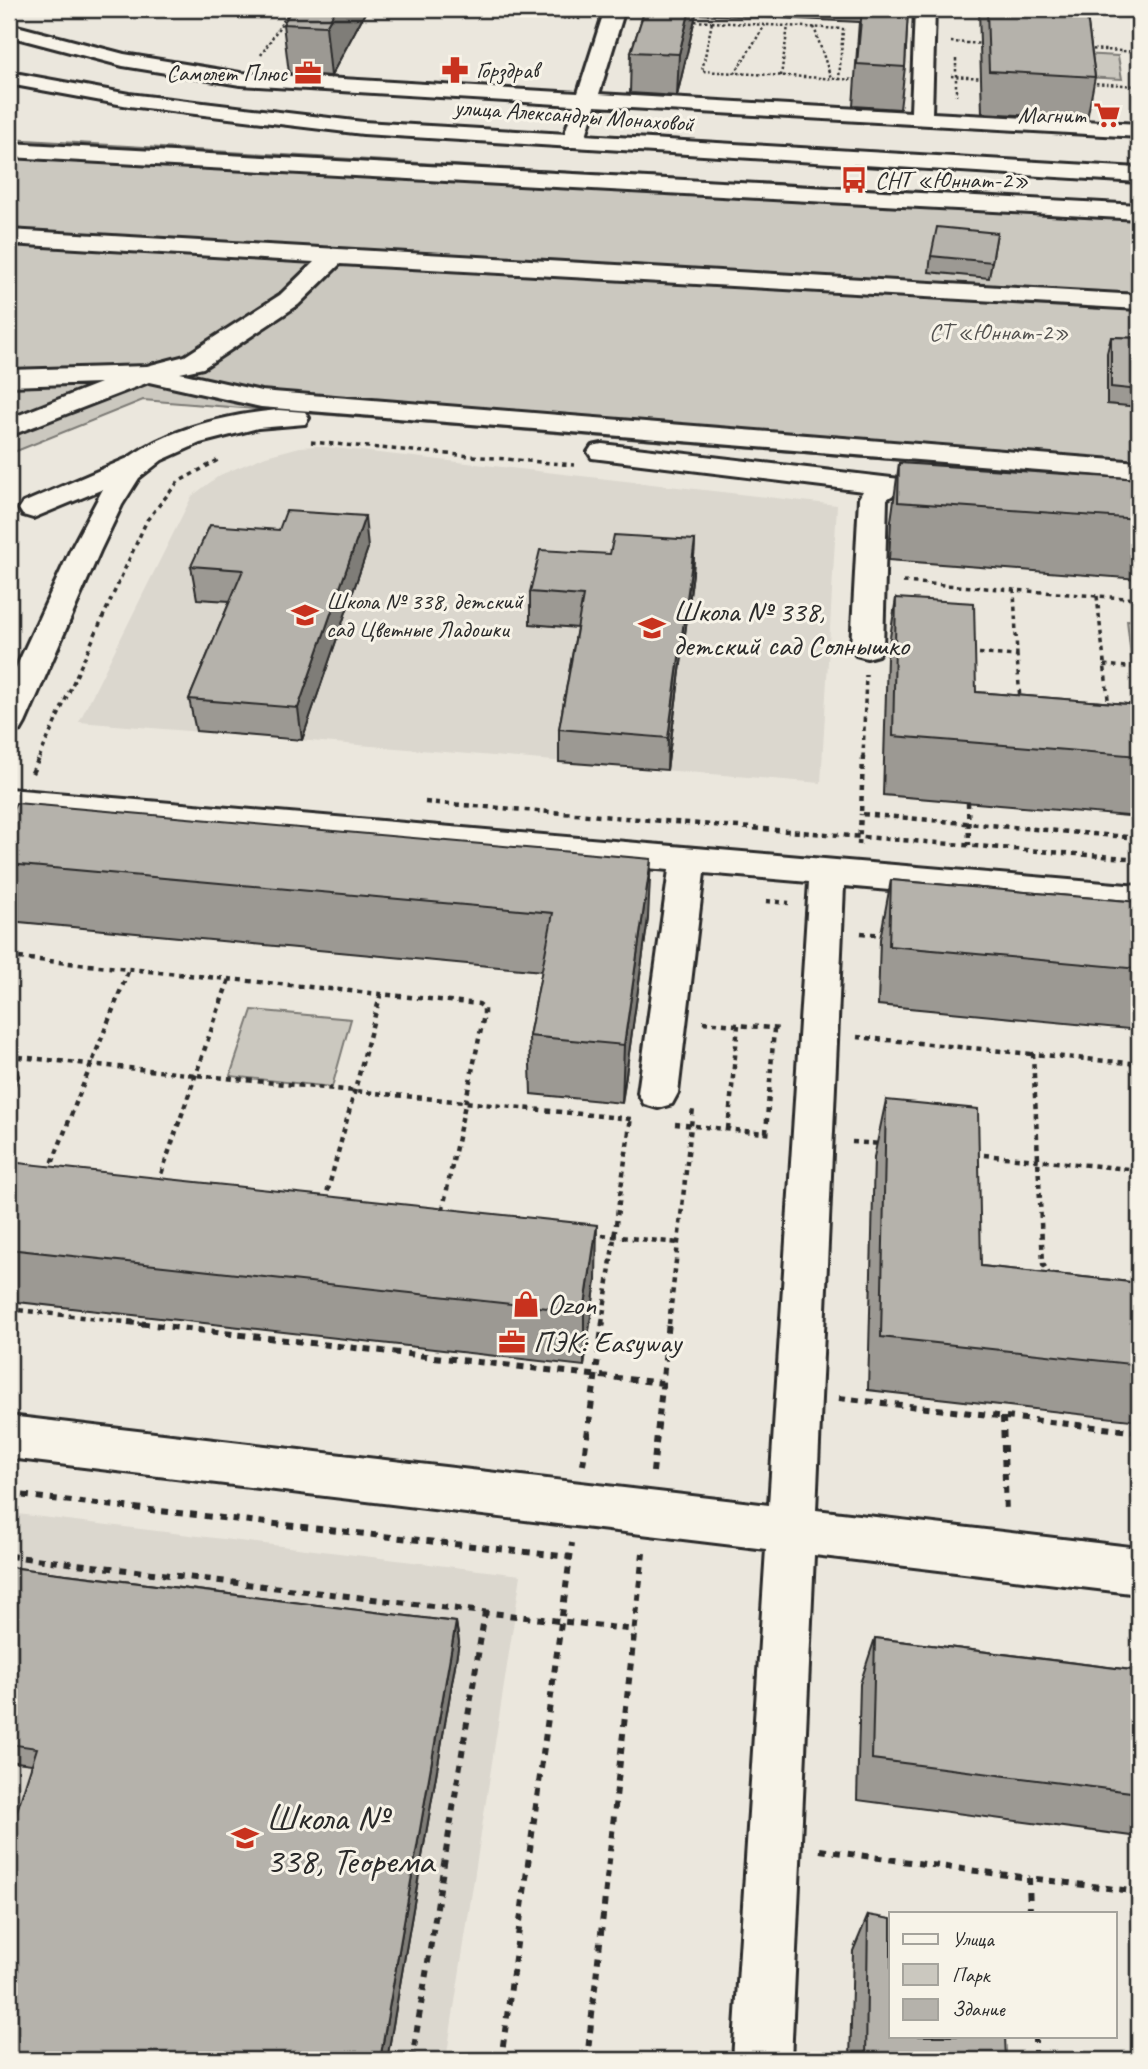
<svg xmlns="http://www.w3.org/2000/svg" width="1148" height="2069" viewBox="0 0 1148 2069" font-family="Caveat,sans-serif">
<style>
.built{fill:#dbd7ce}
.green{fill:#cbc8bf;stroke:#7b7a75;stroke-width:2}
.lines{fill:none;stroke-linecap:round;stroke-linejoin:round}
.minor-casing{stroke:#2b2b2b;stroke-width:6}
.major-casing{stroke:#2b2b2b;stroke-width:6}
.path-far3{stroke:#2b2b2b;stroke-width:2.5;stroke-dasharray:2.5 2.5;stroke-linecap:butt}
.path-far2{stroke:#2b2b2b;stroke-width:3.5;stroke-dasharray:4.5 4.5;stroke-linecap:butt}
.path-far1{stroke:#2b2b2b;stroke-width:4.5;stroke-dasharray:5 5;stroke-linecap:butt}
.path{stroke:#2b2b2b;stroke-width:6;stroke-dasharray:7 7;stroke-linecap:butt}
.minor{fill:#f7f3e8;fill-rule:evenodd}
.major{fill:#f7f3e8;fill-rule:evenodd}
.wall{fill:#9c9993;stroke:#2b2b2b;stroke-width:2}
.shaded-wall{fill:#7f7d78;stroke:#2b2b2b;stroke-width:2}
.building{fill:#b5b2ab;stroke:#2b2b2b;stroke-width:2}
.labels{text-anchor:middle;stroke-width:6;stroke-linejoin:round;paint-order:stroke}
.far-poi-label{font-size:24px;fill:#2b2b2b;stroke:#f7f3e8;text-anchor:start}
.far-street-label{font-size:24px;fill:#2b2b2b;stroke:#f7f3e8}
.far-park-label{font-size:24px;fill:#535250;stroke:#f7f3e8}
.poi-label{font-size:30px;fill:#2b2b2b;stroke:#f7f3e8;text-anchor:start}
.near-poi-label{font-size:37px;fill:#2b2b2b;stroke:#f7f3e8;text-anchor:start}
</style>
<rect width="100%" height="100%" fill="#ebe7dd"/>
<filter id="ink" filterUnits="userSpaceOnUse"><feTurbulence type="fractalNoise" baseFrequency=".0143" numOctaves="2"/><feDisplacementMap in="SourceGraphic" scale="14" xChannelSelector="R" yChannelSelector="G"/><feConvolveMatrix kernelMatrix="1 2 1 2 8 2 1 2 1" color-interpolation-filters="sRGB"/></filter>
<g filter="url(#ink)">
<path class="built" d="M317,446L837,505L821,783L79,722L192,496L220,475L266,456L300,447Z
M9,1513L521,1575L446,2060H9Z"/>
<path class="green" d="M1081,54L1118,56L1122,79L1084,77Z
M9,139L1139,205V480L143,400L9,454Z
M1127,620L1139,621V665H1132Z
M252,1010L351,1019L332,1087L230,1076Z"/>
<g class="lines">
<defs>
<path id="minor" d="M605,9H625L599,94L911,112L915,9H935L932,113L1139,124V137L595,106L584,142L581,147H565L562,142L574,105L240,85L123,66L9,36V24L124,54L240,73L578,93Z
M1115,9H1139V15H1125Z
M9,143L1139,205V219L9,157Z
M9,230L1139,295V309L340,264L298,305L203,368L180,373L261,391L1139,462V478L261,407L149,382L9,436V419L100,383L9,386V370L147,366L185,356L280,295L314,262L9,244Z
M278,410L305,412L309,418L305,424L258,428L200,443L162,460L139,478L122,505L100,551L25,723L21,730L9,733V683L70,551L103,489L33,518L23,515L19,509L23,503L128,458C171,428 226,415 278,410Z
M602,444L917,481L921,487L917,493L893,495L887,499L883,648L878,655L867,658L856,655L851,648L859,498L863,491L592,458L588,452L592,446Z
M9,789L1139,886V912L844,886L816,1510L1139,1548V1594L814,1555L791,2060H733L766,1549L9,1458V1416L769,1505L809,882L704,873L678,1093L672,1104L658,1108L644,1104L638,1093L669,870L9,811Z"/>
<path id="major" d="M9,72L129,94L363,122L1139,168V182L363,134L129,106L9,84Z"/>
</defs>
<use href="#minor" class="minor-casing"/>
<use href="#major" class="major-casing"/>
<path class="path-far3" d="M378,9L582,19
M951,9L985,11
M690,21L712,22
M712,22L843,29L839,79L702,71Z
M814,27L831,78
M951,42L985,44
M1088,49L1139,52
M261,55L291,9
M956,59V95
M735,73L765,25
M781,76L788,26
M951,76L985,78
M839,79L859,80
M1091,83L1139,86"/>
<path class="path-far2" d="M311,442L574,465
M903,582L1014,590
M1097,596L1109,708
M970,653L1017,656L1020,701
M1017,656L1014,590L1139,599
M1104,665L1139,668
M39,758L147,520L178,482L218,460
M863,758L866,675"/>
<path class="path-far1" d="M863,756L861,814L1139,838
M32,773L40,756
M425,802L1139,859
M968,802L969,845
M1136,817L1139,846
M859,845L861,814
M766,901L789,903
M861,933L883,935
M9,957L479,1004L484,1008V1015L442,1213
M703,1022L782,1029
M857,1037L1032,1054
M9,1056L631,1119
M675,1124L774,1134
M728,1129L738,1025
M766,1133L774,1029
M852,1142L882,1144
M974,1154L1139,1170
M56,1172L53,1161L129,969
M158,1183L229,979
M325,1201L381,993
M592,1234L678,1243
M1050,1276L1043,1264L1033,1054L1139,1064
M9,1309L143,1324
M602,1324L631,1117
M669,1324L693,1108"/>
<path class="path" d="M128,1322L662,1383
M839,1398L1139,1432
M1003,1417L1006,1514
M583,1465L603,1322
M653,1472L669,1322
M9,1494L570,1557
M9,1556L635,1630
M820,1850L1029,1878
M1030,1913L1029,1878L1139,1892
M1035,2036V2060
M412,2060L485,1612
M501,2060L572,1543
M587,2060L643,1553"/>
<use href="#minor" class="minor"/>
<use href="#major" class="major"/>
</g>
<path class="wall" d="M367,9L331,76L289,73L283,24Z
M645,9H908L905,67L900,109L853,106L859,22L696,14L677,96L630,93L631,52Z
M979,9H1086L1095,77L1087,119L982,113Z
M997,233L989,278L929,272L931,256Z
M1111,337L1139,338V407L1107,404V353Z
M899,463L1139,479V579L889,560L891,521Z
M279,530L368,548L302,740L196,731L189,699L230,601L197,599L191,566Z
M695,540L693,573L667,770L559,762V729L577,628L530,624V592L610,554Z
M896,598L976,692L1139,705V817L883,795L887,657Z
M9,818L648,918L622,1103L531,1094L529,1036L542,971L9,921Z
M891,880L1139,902V1030L878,1005L880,939Z
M886,1100L981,1266L1139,1283V1421L868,1390L874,1157Z
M9,1162L596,1280L584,1366L9,1301Z
M9,1567L456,1622L459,1642L387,2060H9L32,1764L9,1761Z
M875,1638L1139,1671V1837L857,1800L860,1684Z
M868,1915L1006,2060H850L853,1951Z"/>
<path class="shaded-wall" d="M336,9H367L331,76L326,26Z
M690,9H697L696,14L677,96L679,54Z
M365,516L368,548L302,740L298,708Z
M695,540L693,573L667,770L668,738Z
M651,859L648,918L622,1103L624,1045Z
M9,1048L19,1076L9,1100Z
M597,1225L596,1280L584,1366V1312Z
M456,1622L459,1642L387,2060H380Z"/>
<path class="building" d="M292,9H336L326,26L283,24Z
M645,9H690L679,54L631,52Z
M862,9H908L905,67L857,64Z
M987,9H1086L1095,77L989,71Z
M937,227L997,233L992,262L931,256Z
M1111,337L1139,338V390L1111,387Z
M899,463L1139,479V519L898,502Z
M286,511L365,516L298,708L189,699L243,570L191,566L210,525L279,530Z
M614,535L695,540L668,738L559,729L583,596L530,592L540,550L610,554Z
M896,598L974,603L976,692L1139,705V756L893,736Z
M16,803L651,859L624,1045L529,1036L553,913L9,864V818Z
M891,880L1139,902V969L889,946Z
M886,1100L978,1109L981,1266L1139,1283V1365L881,1337Z
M9,1162L597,1225L584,1312L9,1249Z
M9,1567L456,1622L380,2060H9V1836L37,1748L9,1744Z
M875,1638L1139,1671V1793L872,1759Z
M868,1915L891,1919V2036H1005L1006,2060H866Z"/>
</g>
<defs>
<symbol id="pharmacy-bare" viewBox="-9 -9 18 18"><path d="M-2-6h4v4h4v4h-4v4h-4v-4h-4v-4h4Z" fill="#c8321e" stroke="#f7f3e8" stroke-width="2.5" paint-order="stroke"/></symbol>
<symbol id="office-bare" viewBox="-9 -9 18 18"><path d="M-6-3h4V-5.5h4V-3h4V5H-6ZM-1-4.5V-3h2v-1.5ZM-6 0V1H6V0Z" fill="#c8321e" stroke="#f7f3e8" stroke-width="2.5" paint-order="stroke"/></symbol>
<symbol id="supermarket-bare" viewBox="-9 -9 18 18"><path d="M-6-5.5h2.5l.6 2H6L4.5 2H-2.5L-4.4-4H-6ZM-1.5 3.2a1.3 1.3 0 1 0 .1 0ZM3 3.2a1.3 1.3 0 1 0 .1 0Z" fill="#c8321e" stroke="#f7f3e8" stroke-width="2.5" paint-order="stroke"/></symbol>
<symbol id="bus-bare" viewBox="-9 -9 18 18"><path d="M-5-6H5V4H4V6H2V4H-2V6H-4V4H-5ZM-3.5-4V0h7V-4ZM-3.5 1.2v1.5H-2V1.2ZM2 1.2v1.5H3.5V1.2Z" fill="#c8321e" stroke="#f7f3e8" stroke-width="2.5" paint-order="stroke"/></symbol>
<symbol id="school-bare" viewBox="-9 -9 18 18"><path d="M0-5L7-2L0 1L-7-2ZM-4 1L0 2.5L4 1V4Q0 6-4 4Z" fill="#c8321e" stroke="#f7f3e8" stroke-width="2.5" paint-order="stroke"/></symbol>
<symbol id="shop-bare" viewBox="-9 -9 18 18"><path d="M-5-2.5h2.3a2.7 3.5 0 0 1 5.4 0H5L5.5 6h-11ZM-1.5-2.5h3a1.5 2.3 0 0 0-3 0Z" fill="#c8321e" stroke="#f7f3e8" stroke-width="2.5" paint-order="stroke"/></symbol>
</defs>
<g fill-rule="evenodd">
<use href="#pharmacy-bare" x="436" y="51" width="38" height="38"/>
<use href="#office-bare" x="289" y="54" width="38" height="38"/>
<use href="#supermarket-bare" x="1088" y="96" width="38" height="38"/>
<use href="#bus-bare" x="835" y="161" width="38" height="38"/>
<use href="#school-bare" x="286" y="596" width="38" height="38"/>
<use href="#school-bare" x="633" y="609" width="38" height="38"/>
<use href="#shop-bare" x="507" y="1285" width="38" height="38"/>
<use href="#office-bare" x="493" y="1323" width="38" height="38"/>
<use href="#school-bare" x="226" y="1819" width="38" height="38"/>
</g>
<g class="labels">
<g class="far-poi-label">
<text x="476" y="78">Горздрав</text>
<text x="287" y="81" text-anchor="end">Самолет Плюс</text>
<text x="1086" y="123" text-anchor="end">Магнит</text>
<text x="875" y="188">СНТ «Юннат-2»</text>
<text x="326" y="609">Школа № 338, детский<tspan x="326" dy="28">сад Цветные Ладошки</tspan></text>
</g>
<g class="far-street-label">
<text transform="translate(574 115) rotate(4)" y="8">улица Александры Монаховой</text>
</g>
<g class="far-park-label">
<text x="999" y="340">СТ «Юннат-2»</text>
</g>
<g class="poi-label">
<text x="673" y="621">Школа № 338,<tspan x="673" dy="34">детский сад Солнышко</tspan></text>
<text x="547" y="1314">Ozon</text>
<text x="533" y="1352">ПЭК: Easyway</text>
</g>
<g class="near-poi-label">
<text x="266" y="1830">Школа №<tspan x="266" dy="43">338, Теорема</tspan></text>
</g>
</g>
<rect width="1148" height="2069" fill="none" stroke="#f7f3e8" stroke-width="35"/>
<rect x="18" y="18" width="1113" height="2034" fill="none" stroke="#2b2b2b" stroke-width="2.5" filter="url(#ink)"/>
<rect x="889" y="1912" width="228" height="126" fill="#f7f3e8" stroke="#a5a39c" stroke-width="2"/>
<rect x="903" y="1934" width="35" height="10" fill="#f7f3e8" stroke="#a5a39c" stroke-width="2"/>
<text x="952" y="1946" font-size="21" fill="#2b2b2b">Улица</text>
<rect x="903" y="1964" width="35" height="21" fill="#cbc8bf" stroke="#a5a39c" stroke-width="2"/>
<text x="952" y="1982" font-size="21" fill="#2b2b2b">Парк</text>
<rect x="903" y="1999" width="35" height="21" fill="#b5b2ab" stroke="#a5a39c" stroke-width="2"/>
<text x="952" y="2016" font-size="21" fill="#2b2b2b">Здание</text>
</svg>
